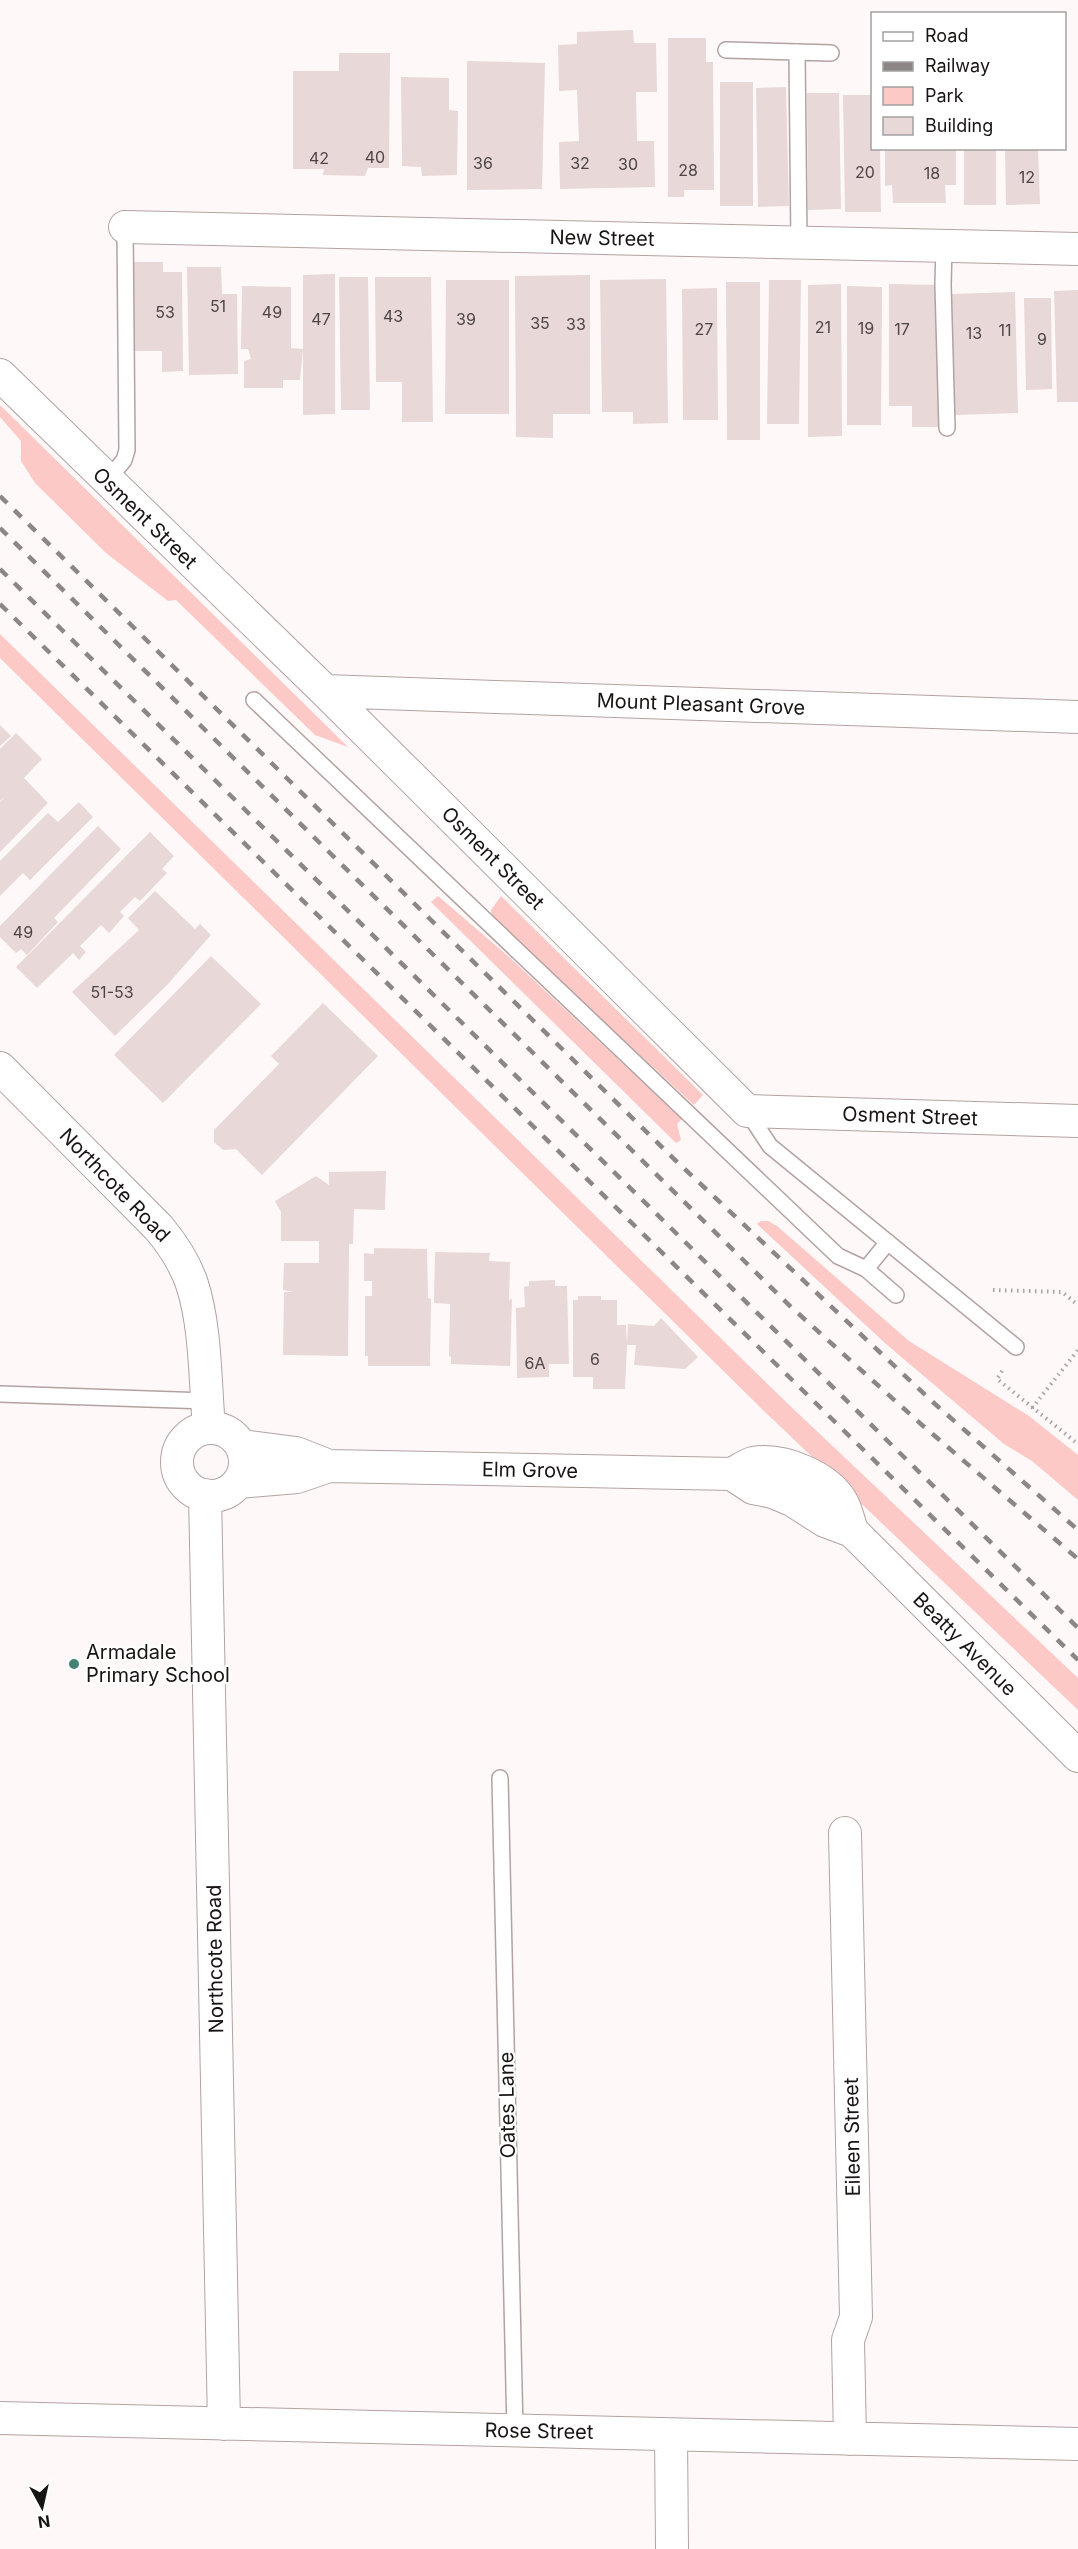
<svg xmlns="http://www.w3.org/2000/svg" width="1078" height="2549" viewBox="0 0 1078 2549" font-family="Inter,sans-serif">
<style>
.green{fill:#fdc9c6}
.building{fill:#e8d8d7}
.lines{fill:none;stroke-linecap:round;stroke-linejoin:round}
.service-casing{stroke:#b2a3a2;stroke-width:18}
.minor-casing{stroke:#b2a3a2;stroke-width:34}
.path{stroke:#a8a1a1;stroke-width:4;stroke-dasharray:1.5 4.5;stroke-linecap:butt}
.service{stroke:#fff;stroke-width:15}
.minor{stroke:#fff;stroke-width:32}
.rail{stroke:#8c8686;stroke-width:4.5;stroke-dasharray:10 10;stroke-linecap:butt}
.poi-dot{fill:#428374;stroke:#fff;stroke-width:2}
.labels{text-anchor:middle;stroke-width:4.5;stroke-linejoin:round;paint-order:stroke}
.number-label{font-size:16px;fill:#4d4545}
.street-label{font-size:20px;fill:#191414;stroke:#fff}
.poi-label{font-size:20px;fill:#191414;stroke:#fff;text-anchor:start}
</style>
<rect width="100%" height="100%" fill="#fff8f8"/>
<path class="green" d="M0,405L348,747L315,735L176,600L168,601L106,553L35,483L21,461V441L0,417Z
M0,634L786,1402L1078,1678V1710L764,1411L0,658Z
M438,896L508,956L682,1119L677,1124L681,1140L676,1143L431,902Z
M501,896L703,1095L694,1105L492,918L491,910Z
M761,1221H768L777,1226L909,1341L1029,1416L1078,1455V1500L1032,1461L1004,1444L886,1344L757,1224Z"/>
<path class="building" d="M633,30L634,43H656L657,92H636L637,141H654L655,187L560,189L559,142L579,141L577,90L559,91L558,45L577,44V32Z
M668,38H706V62H713L714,190H684V197H668Z
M339,53H390L389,168H368L365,176L323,175L324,169H293V71H339Z
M467,61L545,63L542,189L467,190Z
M401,77L449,78V110L458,111L457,175L422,176L421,167L402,166Z
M720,82H753V206H720Z
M786,87L789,206L758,207L756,88Z
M807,93H839L841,209L808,210Z
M843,95H872V148H880L881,212H845Z
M885,148H956V185H945L946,203H893L892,185L885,186Z
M964,148H996V205H964Z
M1005,148H1038L1040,204L1006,205Z
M133,262H163V272H182L183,371L162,372V351H133Z
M187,267H221L222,294H237L238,374L189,375Z
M335,274V414L303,415V275Z
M590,275V414H553V438L516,437L515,276Z
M339,277H368L370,410H341Z
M375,277H431L433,422H402V382H376Z
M666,279L668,423L633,424V412H602L600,280Z
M446,280H509V414H445Z
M769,280H801L799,424H767Z
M726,282H760V440H727Z
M841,284L842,436L808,437V285Z
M889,284L943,285L942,427H912V406H889Z
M242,286L291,287V348L303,349L300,380H283V388H244V361L251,359L248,349H241Z
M847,286L882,287L881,425H847Z
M717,288L718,420H683L682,289Z
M1078,290V402H1057L1054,291Z
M1015,292L1018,413L954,415L951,294Z
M1024,298H1051L1052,389L1026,390Z
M0,725L11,736L0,746Z
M16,733L42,759L24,778L48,803L0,852V802L6,796L0,801V749Z
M79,802L93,817L30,880L23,873L0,896V861L48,813L58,822Z
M98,826L121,849L54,918L58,922L27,955L21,949L16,953L0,937V926Z
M150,832L174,856L162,869L167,873L140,901L135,897L120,912L124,916L109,933L101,925L80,946L86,952L79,960L73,953L37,988L16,967Z
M155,891L195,929L200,924L211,935L168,984L115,1036L72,992L139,930L128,918Z
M211,956L261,1004L163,1103L114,1055Z
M323,1003L378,1056L262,1175L236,1149L223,1150L214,1142V1130L279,1064L271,1056Z
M386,1171L385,1210L354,1209L353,1244H349L348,1356L283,1355L284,1292H294L283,1290L284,1263H319V1241H281V1212L275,1201L316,1176L329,1185V1172Z
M374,1248L427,1249L428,1298L431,1299L430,1366H368V1356H365V1296H372V1281H364V1253L374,1254Z
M435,1252L490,1253L489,1261L510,1262L509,1300L512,1299L510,1366L451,1364V1357L449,1356L450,1304L434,1303Z
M555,1280V1286H567L569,1364H549V1377L517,1378L516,1308L525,1307L524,1287L529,1286V1281Z
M578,1296H601V1300H617V1325H626L627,1345L628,1324L654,1326L661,1318L698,1357L685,1369L634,1365L636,1345H627L625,1389H593V1377H573V1300H578Z"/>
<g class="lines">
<defs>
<path id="service" d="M726,50L831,53
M797,52L799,243
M944,246L943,285L947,428
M107,481L124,460L127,450L125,227
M254,700L838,1256L866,1269L896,1295
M747,1111L770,1146L1016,1347
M866,1269L888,1242
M0,1394L207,1401
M500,1778L515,2431"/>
<path id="minor" d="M125,227L1078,249
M0,375L325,691L747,1111L1078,1121
M325,691L1078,717
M0,1068L159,1228C173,1245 185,1263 192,1284C206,1327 205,1382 209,1428
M177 1462a34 34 0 1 1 68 0a34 34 0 1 1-68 0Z
M242,1446L296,1453L329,1466
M732,1474L753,1488L773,1492L792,1500L825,1521L852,1531L1078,1756
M239,1482L297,1477L329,1466L732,1474C738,1471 746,1465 753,1463C783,1458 829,1477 843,1504C847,1512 849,1522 852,1531
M205,1495L224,2424
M845,1833L856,2317L848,2340L850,2439
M0,2418L1078,2444
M671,2435L672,2549"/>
</defs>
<use href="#service" class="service-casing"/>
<use href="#minor" class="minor-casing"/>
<path class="path" d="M993,1290L1062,1292L1078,1305
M1002,1371L997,1379L1078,1444
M1032,1408L1078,1350"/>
<use href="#service" class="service"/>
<use href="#minor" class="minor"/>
<path class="rail" d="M0,496L674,1159L935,1404L1078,1530
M0,528L790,1306L922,1425L1078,1559
M0,569L1078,1628
M0,604L1078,1660"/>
</g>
<circle class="poi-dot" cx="74" cy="1664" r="6"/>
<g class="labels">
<g class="number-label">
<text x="375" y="163">40</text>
<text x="319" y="164">42</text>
<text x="483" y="169">36</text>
<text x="580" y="169">32</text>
<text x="628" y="170">30</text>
<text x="688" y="176">28</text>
<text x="865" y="178">20</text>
<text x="932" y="179">18</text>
<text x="1027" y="183">12</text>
<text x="218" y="312">51</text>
<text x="165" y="318">53</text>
<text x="272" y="318">49</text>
<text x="393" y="322">43</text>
<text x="321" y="325">47</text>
<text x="466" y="325">39</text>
<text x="540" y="329">35</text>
<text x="576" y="330">33</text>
<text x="823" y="333">21</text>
<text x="866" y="334">19</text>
<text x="704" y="335">27</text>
<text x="902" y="335">17</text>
<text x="1005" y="336">11</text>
<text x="974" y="339">13</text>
<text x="1042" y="345">9</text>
<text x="23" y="938">49</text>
<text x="112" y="998">51-53</text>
<text x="595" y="1365">6</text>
<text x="535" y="1369">6A</text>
</g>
<g class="street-label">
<text transform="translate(602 238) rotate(1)" y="7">New Street</text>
<text transform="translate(145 518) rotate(44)" y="7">Osment Street</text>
<text transform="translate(701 704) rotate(2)" y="7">Mount Pleasant Grove</text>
<text transform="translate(493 858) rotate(45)" y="7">Osment Street</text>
<text transform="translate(910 1116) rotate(2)" y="7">Osment Street</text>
<text transform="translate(115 1185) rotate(46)" y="7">Northcote Road</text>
<text transform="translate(530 1470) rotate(1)" y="7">Elm Grove</text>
<text transform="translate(965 1644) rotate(45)" y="7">Beatty Avenue</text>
<text transform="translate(215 1959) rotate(-91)" y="7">Northcote Road</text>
<text transform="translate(507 2105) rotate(-91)" y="7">Oates Lane</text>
<text transform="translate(852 2137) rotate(-91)" y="7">Eileen Street</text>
<text transform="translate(539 2431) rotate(1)" y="7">Rose Street</text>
</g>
<g class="poi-label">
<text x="86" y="1659">Armadale<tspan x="86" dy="23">Primary School</tspan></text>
</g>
</g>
<rect x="871" y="12" width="195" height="138" fill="#ffffff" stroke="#a3a1a1" stroke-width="1.5"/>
<rect x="883" y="32" width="30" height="9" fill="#ffffff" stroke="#a3a1a1" stroke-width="1.5"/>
<text x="925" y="42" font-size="18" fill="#191414">Road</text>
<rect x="883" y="62" width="30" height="9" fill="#8c8686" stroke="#a3a1a1" stroke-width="1.5"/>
<text x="925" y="72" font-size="18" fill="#191414">Railway</text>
<rect x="883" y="87" width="30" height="18" fill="#fdc9c6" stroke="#a3a1a1" stroke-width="1.5"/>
<text x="925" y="102" font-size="18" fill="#191414">Park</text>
<rect x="883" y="117" width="30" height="18" fill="#e8d8d7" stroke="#a3a1a1" stroke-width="1.5"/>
<text x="925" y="132" font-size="18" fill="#191414">Building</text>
<g transform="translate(42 2507) rotate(172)" stroke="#ffffff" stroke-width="4.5" paint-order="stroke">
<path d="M0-4.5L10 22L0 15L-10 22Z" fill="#191414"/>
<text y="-9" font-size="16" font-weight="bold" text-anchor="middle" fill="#191414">N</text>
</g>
</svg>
